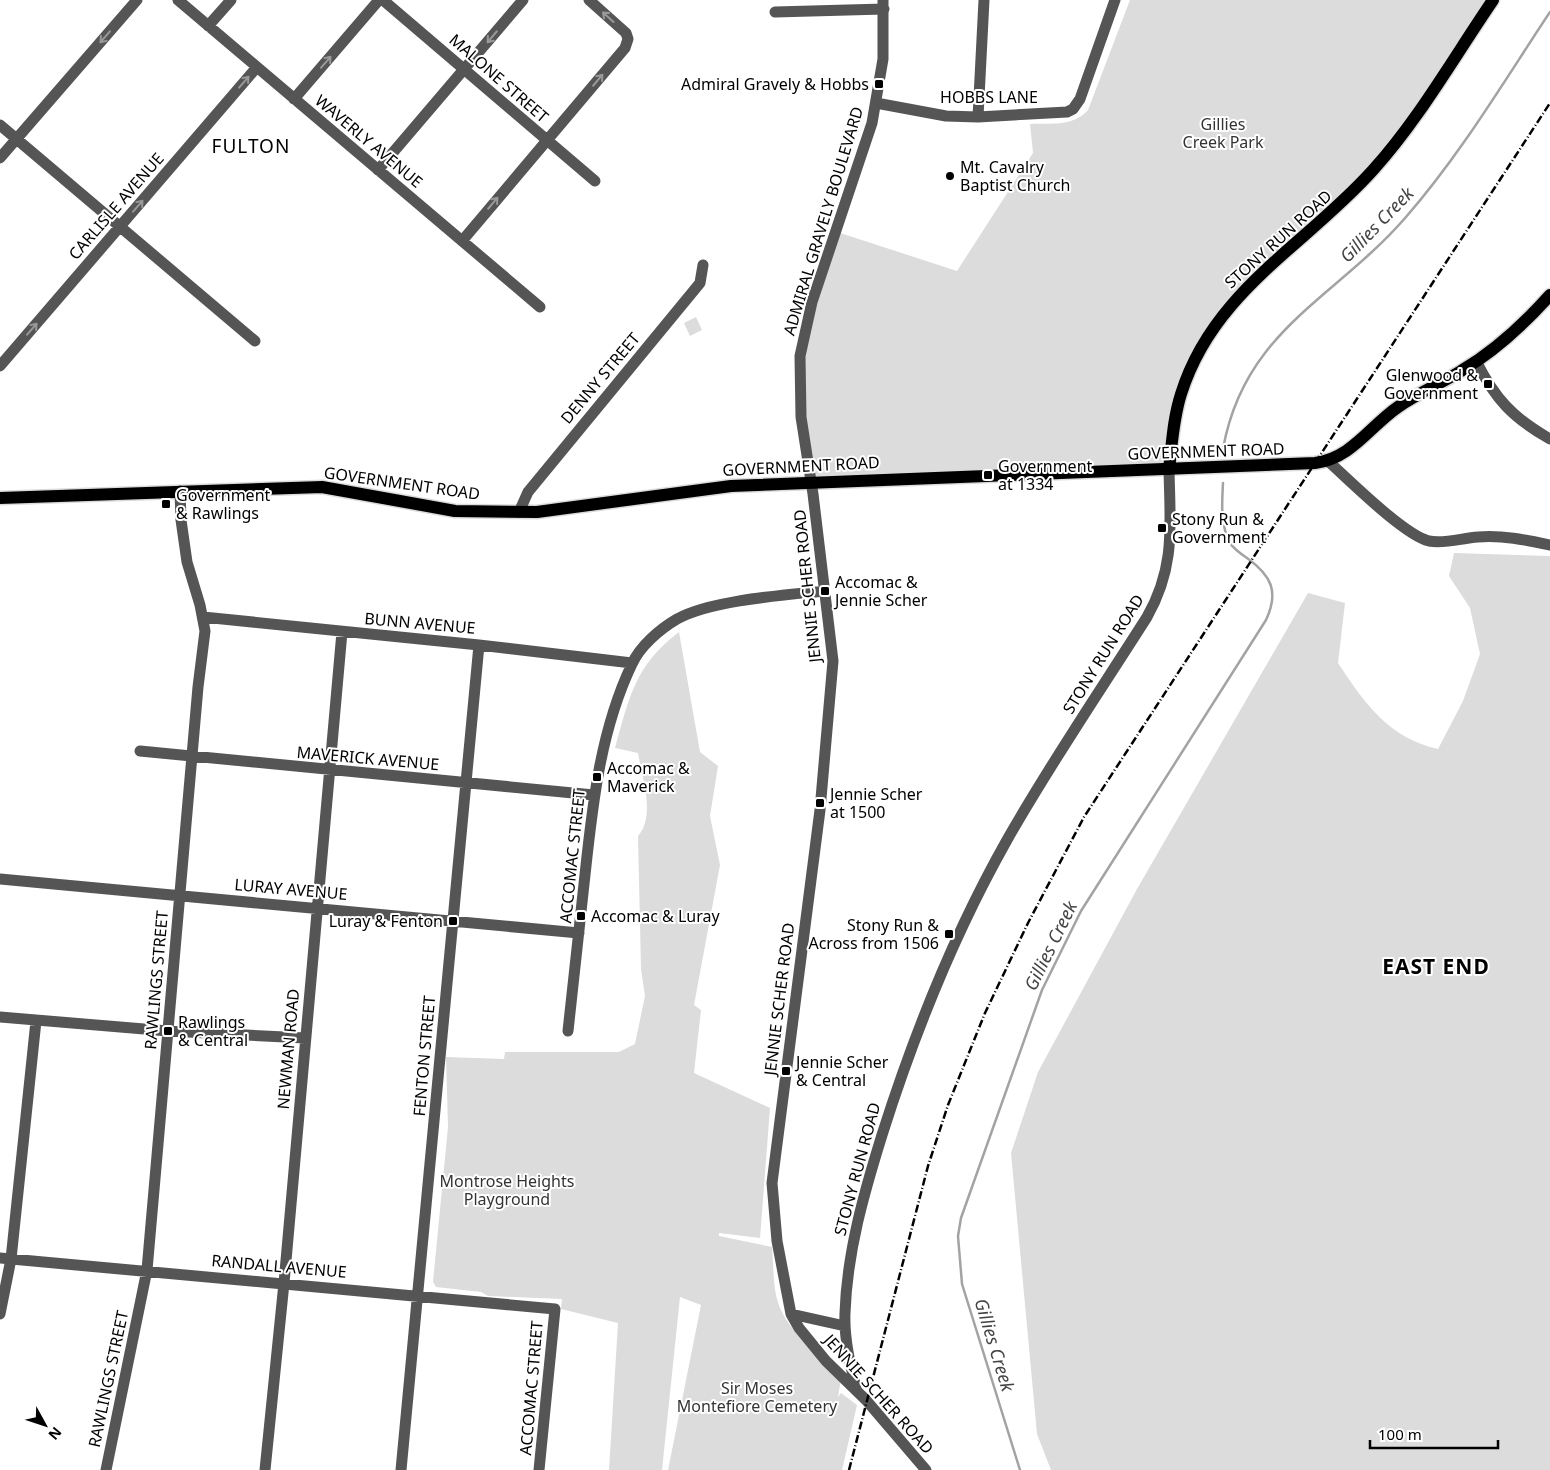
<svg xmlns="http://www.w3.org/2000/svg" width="1550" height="1470" viewBox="0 0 1550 1470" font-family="'Noto Sans',sans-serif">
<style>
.green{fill:#dcdcdc}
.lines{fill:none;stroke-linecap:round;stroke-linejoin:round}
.stream{stroke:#a3a3a3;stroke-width:2.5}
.major-casing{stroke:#dbdbdb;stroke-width:15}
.minor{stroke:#555;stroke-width:11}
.major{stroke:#000;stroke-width:12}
.rail{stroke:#000;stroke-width:2.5;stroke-dasharray:8 2.5 1 2.5;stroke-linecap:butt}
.oneway{stroke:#999}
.poi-dot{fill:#000;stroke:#fff;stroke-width:2}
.labels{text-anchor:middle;stroke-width:4;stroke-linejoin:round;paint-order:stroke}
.street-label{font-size:16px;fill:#000;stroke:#fff}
.poi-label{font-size:16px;fill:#000;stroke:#fff;text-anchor:start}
.park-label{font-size:16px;fill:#333;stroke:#fff}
.water-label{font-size:18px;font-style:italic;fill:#444;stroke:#fff}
.quarter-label{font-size:19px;letter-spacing:1px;fill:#000;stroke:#fff}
.district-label{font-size:21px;font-weight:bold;letter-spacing:1px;fill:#000;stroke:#fff}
</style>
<rect width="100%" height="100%" fill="#fff"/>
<path class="green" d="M1130,0H1493L1392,147L1251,283L1193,363L1169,469L811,482L799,376L834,231L957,271L1033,153L1030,124C1051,123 1073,127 1088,110Z
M696,317L702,330L690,336L684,323Z
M1454,553L1550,556V1470H1051L1037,1434L1011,1153L1038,1072L1137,889L1308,593L1345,603L1338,663C1365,704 1389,738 1438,749L1463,701L1480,654L1470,608L1449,576Z
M679,632L700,752L718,766L710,816L720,865L694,1005L701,1010L694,1073L770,1108L760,1238L719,1233V1236L772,1247C774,1268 772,1293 782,1312C790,1330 826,1365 841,1379L838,1397L841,1393L857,1405L842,1470H668L701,1305L680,1297L662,1470H609L618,1323L561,1309L562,1299L488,1296L481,1292L436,1287L433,1282L448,1127L446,1057L504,1059L505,1052H619L635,1044L645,996L641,969L638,836C656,816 642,777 638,753L615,748C629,698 635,665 679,632Z"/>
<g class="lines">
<path class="stream" d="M1223,449C1244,330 1335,299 1406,217C1461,154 1504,81 1550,12
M1020,1470L962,1284L958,1236L961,1218L1042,990L1081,911L1266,620C1279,592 1272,576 1247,558C1241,554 1234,549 1230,543C1220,524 1222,503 1223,483"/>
<defs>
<path id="major" d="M1169,469C1172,444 1173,419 1181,394C1213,291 1305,246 1373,170C1419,119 1454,57 1493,0
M0,498L322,487L455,511L537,512L731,486L1315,463C1352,458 1369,427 1398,407C1418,393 1440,384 1461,371C1495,351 1524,324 1550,295"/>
</defs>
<use href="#major" class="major-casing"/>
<path class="minor" d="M178,0L540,307
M383,0L595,181
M883,0V59L872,123L812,302L800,356L801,417L813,494L833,661L820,810L772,1183L777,1241L791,1314L799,1328L826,1361L866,1400L926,1470
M775,12L884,9
M208,26L231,0
M294,99L379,0
M876,103L946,116L978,117L1067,112L1073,109L1080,99L1115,0
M978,117L984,0
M0,125L255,341
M0,158L137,0
M378,170L523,0
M462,241L625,48L628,39L626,33L589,0
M1476,361C1495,399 1513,418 1550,439
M0,366L257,67
M1328,461C1348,479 1404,535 1429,541C1445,544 1462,538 1478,537C1503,535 1526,540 1550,545
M519,512L528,492L700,283L703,265
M203,617L479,645L632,663
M140,751L594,795
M0,879L579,933
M0,1017L168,1031L305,1038
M568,1031C573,982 579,933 584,884C592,810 599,733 632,664C640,646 660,629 677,619C711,600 785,595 825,591
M0,1258L555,1309L539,1470
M0,1314L11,1259L36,1021
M791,1314L845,1326
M856,1388C850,1364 844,1338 845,1313C847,1252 864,1193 882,1135C914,1034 955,932 1007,840C1050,764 1100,691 1147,617C1176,566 1170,525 1169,469
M106,1470L147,1270L198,687L205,631L200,605L187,562L181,520L180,491
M265,1470L284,1283L342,632
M401,1470L479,645"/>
<use href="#major" class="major"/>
<path class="rail" d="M849,1470L928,1166L948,1105L985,1013L1028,923L1084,817L1550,103"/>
</g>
<defs><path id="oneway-shaft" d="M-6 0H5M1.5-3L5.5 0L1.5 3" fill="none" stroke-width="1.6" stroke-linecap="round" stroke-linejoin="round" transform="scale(1.25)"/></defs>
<g class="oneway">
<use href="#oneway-shaft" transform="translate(608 17) rotate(-138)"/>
<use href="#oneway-shaft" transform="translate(105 37) rotate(131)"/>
<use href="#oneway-shaft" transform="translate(492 37) rotate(130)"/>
<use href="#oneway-shaft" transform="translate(326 62) rotate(-49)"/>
<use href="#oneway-shaft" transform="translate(598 80) rotate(-50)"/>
<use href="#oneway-shaft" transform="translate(244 82) rotate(-49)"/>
<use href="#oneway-shaft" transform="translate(493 203) rotate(-50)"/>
<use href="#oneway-shaft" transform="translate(138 206) rotate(-49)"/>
<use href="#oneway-shaft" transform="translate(32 329) rotate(-49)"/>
</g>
<g class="poi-dot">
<rect x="874" y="79" width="10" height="10" rx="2.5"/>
<circle cx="950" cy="176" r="5"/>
<rect x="1483" y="379" width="10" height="10" rx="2.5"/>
<rect x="983" y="470" width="10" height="10" rx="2.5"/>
<rect x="161" y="499" width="10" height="10" rx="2.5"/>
<rect x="1157" y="523" width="10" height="10" rx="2.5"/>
<rect x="820" y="586" width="10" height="10" rx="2.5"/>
<rect x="592" y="772" width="10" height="10" rx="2.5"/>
<rect x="815" y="798" width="10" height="10" rx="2.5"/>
<rect x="576" y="911" width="10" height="10" rx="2.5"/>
<rect x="448" y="916" width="10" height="10" rx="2.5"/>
<rect x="944" y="929" width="10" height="10" rx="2.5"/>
<rect x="163" y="1026" width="10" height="10" rx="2.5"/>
<rect x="781" y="1066" width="10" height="10" rx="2.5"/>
</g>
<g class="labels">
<g class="street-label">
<text transform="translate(499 78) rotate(41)" y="6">MALONE STREET</text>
<text x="989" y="103">HOBBS LANE</text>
<text transform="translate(369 141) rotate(40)" y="6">WAVERLY AVENUE</text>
<text transform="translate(116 206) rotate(-49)" y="6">CARLISLE AVENUE</text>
<text transform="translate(823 221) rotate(-73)" y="6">ADMIRAL GRAVELY BOULEVARD</text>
<text transform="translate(1278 239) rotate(-42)" y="6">STONY RUN ROAD</text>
<text transform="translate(600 378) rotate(-50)" y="6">DENNY STREET</text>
<text transform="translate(1206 451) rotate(-2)" y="6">GOVERNMENT ROAD</text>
<text transform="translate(801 466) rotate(-3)" y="6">GOVERNMENT ROAD</text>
<text transform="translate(402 483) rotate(8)" y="6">GOVERNMENT ROAD</text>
<text transform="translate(807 586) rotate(-96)" y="6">JENNIE SCHER ROAD</text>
<text transform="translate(420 623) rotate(5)" y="6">BUNN AVENUE</text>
<text transform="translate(1103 654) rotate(-58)" y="6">STONY RUN ROAD</text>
<text transform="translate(368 758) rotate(5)" y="6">MAVERICK AVENUE</text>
<text transform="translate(572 856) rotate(-84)" y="6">ACCOMAC STREET</text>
<text transform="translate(291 889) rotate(5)" y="6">LURAY AVENUE</text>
<text transform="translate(156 980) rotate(-85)" y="6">RAWLINGS STREET</text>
<text transform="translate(779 999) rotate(-83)" y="6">JENNIE SCHER ROAD</text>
<text transform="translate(288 1049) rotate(-85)" y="6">NEWMAN ROAD</text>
<text transform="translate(424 1056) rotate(-85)" y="6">FENTON STREET</text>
<text transform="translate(857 1169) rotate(-75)" y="6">STONY RUN ROAD</text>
<text transform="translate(279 1266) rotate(5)" y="6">RANDALL AVENUE</text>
<text transform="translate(108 1379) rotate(-78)" y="6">RAWLINGS STREET</text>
<text transform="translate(531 1388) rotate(-85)" y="6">ACCOMAC STREET</text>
<text transform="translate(879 1394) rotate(48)" y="6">JENNIE SCHER ROAD</text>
</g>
<g class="poi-label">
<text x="869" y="90" text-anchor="end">Admiral Gravely &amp; Hobbs</text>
<text x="960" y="173">Mt. Cavalry<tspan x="960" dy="18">Baptist Church</tspan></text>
<text x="1478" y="381" text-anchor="end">Glenwood &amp;<tspan x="1478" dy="18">Government</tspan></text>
<text x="998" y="472">Government<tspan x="998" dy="18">at 1334</tspan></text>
<text x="176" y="501">Government<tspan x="176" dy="18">&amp; Rawlings</tspan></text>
<text x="1172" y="525">Stony Run &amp;<tspan x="1172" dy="18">Government</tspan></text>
<text x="835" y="588">Accomac &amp;<tspan x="835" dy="18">Jennie Scher</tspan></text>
<text x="607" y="774">Accomac &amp;<tspan x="607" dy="18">Maverick</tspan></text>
<text x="830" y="800">Jennie Scher<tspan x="830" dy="18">at 1500</tspan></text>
<text x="591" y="922">Accomac &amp; Luray</text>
<text x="443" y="927" text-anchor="end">Luray &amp; Fenton</text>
<text x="939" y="931" text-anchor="end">Stony Run &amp;<tspan x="939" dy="18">Across from 1506</tspan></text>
<text x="178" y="1028">Rawlings<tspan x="178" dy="18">&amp; Central</tspan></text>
<text x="796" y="1068">Jennie Scher<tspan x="796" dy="18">&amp; Central</tspan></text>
</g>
<g class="park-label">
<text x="1223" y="130">Gillies<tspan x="1223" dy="18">Creek Park</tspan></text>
<text x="507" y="1187">Montrose Heights<tspan x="507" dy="18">Playground</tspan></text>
<text x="757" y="1394">Sir Moses<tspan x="757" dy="18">Montefiore Cemetery</tspan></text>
</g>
<g class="water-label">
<text transform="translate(1377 225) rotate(-46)" y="6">Gillies Creek</text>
<text transform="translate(1051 946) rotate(-64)" y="6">Gillies Creek</text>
<text transform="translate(994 1345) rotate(73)" y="6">Gillies Creek</text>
</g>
<g class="quarter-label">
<text x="251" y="153">FULTON</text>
</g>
<g class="district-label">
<text x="1436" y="974">EAST END</text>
</g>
</g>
<g transform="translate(45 1425) rotate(130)" stroke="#ffffff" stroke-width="4" paint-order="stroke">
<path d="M0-4L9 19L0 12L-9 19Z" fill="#000000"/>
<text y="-8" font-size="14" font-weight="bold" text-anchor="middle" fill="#000000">N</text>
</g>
<path d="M1370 1440v8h128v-8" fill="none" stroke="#000000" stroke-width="2.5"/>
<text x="1378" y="1440" font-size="15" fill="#000000" stroke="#ffffff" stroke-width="4" paint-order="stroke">100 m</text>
</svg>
